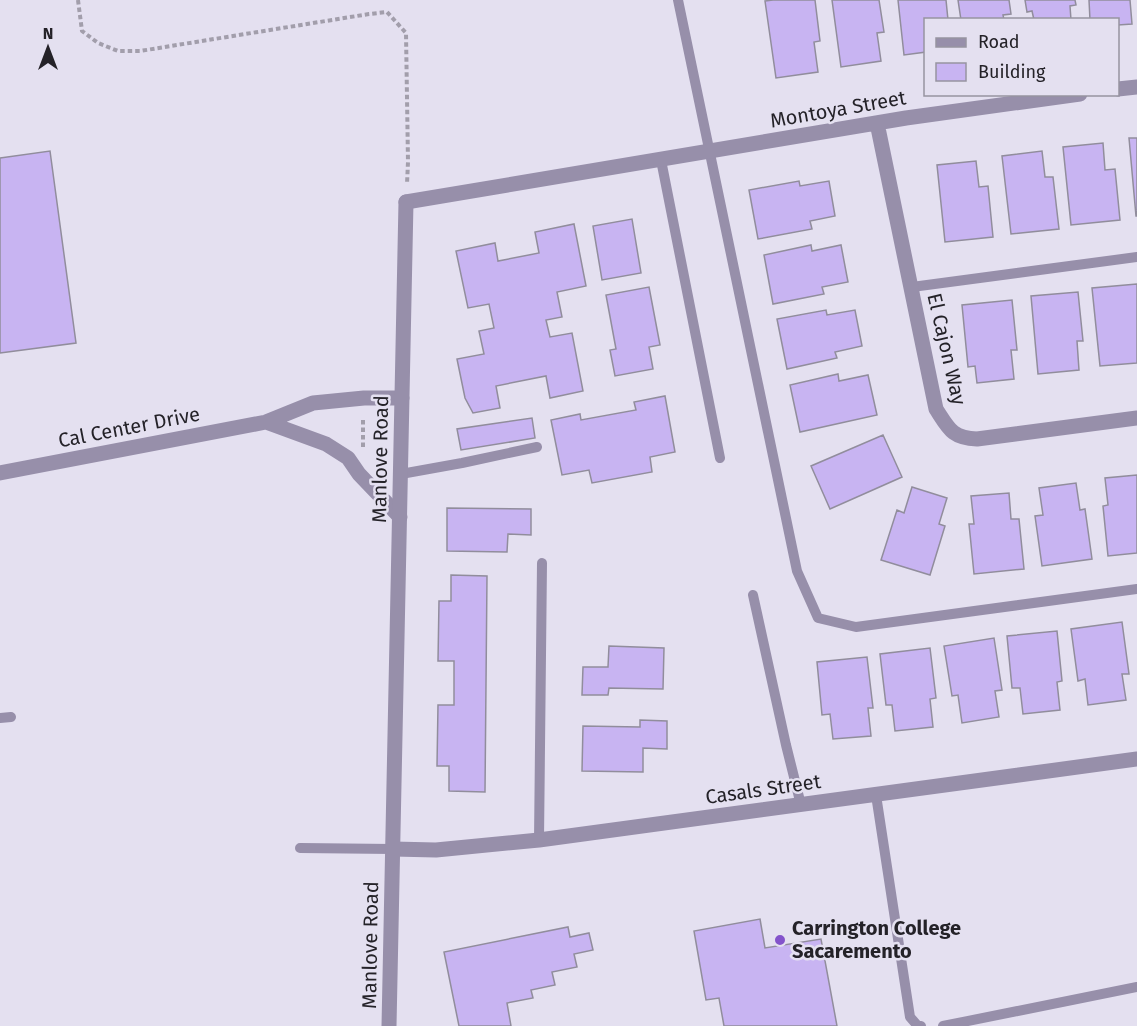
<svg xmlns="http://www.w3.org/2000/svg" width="1137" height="1026" viewBox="0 0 1137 1026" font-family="'Fira Sans',sans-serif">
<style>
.building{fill:#c8b4f2;stroke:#918d9c;stroke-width:1.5}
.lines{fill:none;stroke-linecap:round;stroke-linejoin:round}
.path{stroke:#a29eab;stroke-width:4;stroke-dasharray:4.5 3;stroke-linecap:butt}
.service{stroke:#978faa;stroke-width:10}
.minor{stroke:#978faa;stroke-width:15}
.tertiary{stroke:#978faa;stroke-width:15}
.poi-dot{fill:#8453cb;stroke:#e4e0f0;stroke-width:2}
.labels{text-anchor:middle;stroke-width:5;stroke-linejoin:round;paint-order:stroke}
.street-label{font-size:20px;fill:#242228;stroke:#e4e0f0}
.poi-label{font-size:20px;font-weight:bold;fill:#242228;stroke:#e4e0f0;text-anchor:start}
</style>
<rect width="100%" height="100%" fill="#e4e0f0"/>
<path class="building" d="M773,0H815L820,41L814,42L818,72L776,78L765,1Z
M832,0H879L884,32L877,33L881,61L841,67Z
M898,0H946L948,20H926V52L904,55Z
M958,0H1009L1011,14L1003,15L1004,20H961Z
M1025,0H1075L1076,5L1070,6L1071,20H1034L1032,11L1027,12Z
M1089,0H1130L1132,24L1118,25V20H1090Z
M1129,138H1137V216H1136Z
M1103,143L1105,170L1115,169L1120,220L1071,225L1063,147Z
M50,151L76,343L0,353V158Z
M1042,151L1045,177H1053L1059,229L1011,234L1002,156Z
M976,161L979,187L988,186L993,237L945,242L937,165Z
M799,181L800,186L829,181L835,216L810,221L812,229L758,239L749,190Z
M632,219L641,273L602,280L593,226Z
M574,224L586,286L557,292L562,317L546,320L550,337L572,333L583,391L550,398L546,376L496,386L500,408L473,413L465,398L457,359L484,354L479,331L494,328L489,304L468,308L456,251L495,243L498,261L539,253L535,232Z
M811,245L812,251L841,245L848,282L822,287L824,294L773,304L764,255Z
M1137,284V363L1100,366L1092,288Z
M649,287L660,345L649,347L653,369L615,376L610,350L616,349L606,295Z
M1078,292L1083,341H1077L1079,370L1038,374L1031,296Z
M1012,300L1017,350H1011L1014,379L977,383L975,366L968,367L962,305Z
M826,310L827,315L855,310L862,346L835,352L837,358L787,369L777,319Z
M838,374L839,381L868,375L877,415L800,432L790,385Z
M665,396L675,452L650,457L652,472L592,483L589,470L562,475L551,420L580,414L581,420L636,410L634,402Z
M532,418L535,438L461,450L457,429Z
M883,435L902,477L830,509L811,466Z
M1137,475V553L1108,556L1103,506L1108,505L1105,478Z
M1076,483L1080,510L1085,509L1092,559L1042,566L1035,516L1043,515L1039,488Z
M912,487L947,498L939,524L945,526L930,575L881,560L897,510L904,513Z
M1009,493L1011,519H1019L1024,569L974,574L969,524H974L971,496Z
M447,508L531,509V535L508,534L507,552L447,551Z
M451,575L487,576L485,792L449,791V766H437L438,705H454V661H438L439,601H451Z
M1122,622L1129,674H1122L1126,700L1088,705L1085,679L1078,681L1071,629Z
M1057,631L1062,681L1057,682L1060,710L1023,714L1020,688H1012L1007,636Z
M994,638L1002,690L995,691L999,717L962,723L958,695L952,696L944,646Z
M609,646L664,648L663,689L609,688L608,695H582L583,667H608Z
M930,648L936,698L930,699L933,727L895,731L892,705H886L880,654Z
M867,657L873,708H868L871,736L833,739L830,714L822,715L817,662Z
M640,720L667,721V749L643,748V772L582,771L583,726L640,727Z
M760,919L765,948L821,939L837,1026H724L719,998L706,1000L694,931Z
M568,927L570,937L589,933L593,950L574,954L577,967L552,972L555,985L531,990L533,998L507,1003L511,1026H459L444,952Z"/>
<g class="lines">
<path class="path" d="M78,0L82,31L98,43L118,51H140L369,14L387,12L406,33L408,162L407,184
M363,447V417"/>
<path class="service" d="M678,0L797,571L818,618L856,627L1137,589
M661,160L720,458
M912,287L1137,257
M401,474L462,463L537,447
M753,595L786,745L801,805
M0,718L11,717
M876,795L910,1017L917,1025L921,1026
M539,840L542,563
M300,848L393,849
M943,1026L1137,987"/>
<path class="minor" d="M1118,89L1137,87
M877,123L936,409C949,429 952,438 977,439L1137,418
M406,202L906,118L1080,94
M266,422L326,444L348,458L359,474L400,517
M0,473L266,422L313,403L364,398H402
M393,849L436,850L539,840L1137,759"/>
<path class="tertiary" d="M389,1026L406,202"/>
</g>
<circle class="poi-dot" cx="780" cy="940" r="6"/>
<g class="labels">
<g class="street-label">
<text transform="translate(838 109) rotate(-10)" y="7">Montoya Street</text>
<text transform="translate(947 349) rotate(77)" y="7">El Cajon Way</text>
<text transform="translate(129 427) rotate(-11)" y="7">Cal Center Drive</text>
<text transform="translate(380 459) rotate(-89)" y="7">Manlove Road</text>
<text transform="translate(763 789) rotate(-8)" y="7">Casals Street</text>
<text transform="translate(370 945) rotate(-89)" y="7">Manlove Road</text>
</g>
<g class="poi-label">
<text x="792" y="935">Carrington College<tspan x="792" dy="23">Sacaremento</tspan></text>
</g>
</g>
<rect x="924" y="18" width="195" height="78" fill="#e4e0f0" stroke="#9794a0" stroke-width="1.5"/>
<rect x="936" y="38" width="30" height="9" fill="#978faa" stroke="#9794a0" stroke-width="1.5"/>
<text x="978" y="48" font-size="18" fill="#242228">Road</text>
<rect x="936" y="63" width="30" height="18" fill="#c8b4f2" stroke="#9794a0" stroke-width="1.5"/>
<text x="978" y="78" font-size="18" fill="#242228">Building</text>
<g transform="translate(48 48)" stroke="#e4e0f0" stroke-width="4.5" paint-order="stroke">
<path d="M0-4.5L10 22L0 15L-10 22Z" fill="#242228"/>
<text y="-9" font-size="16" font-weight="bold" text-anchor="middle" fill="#242228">N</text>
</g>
</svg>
